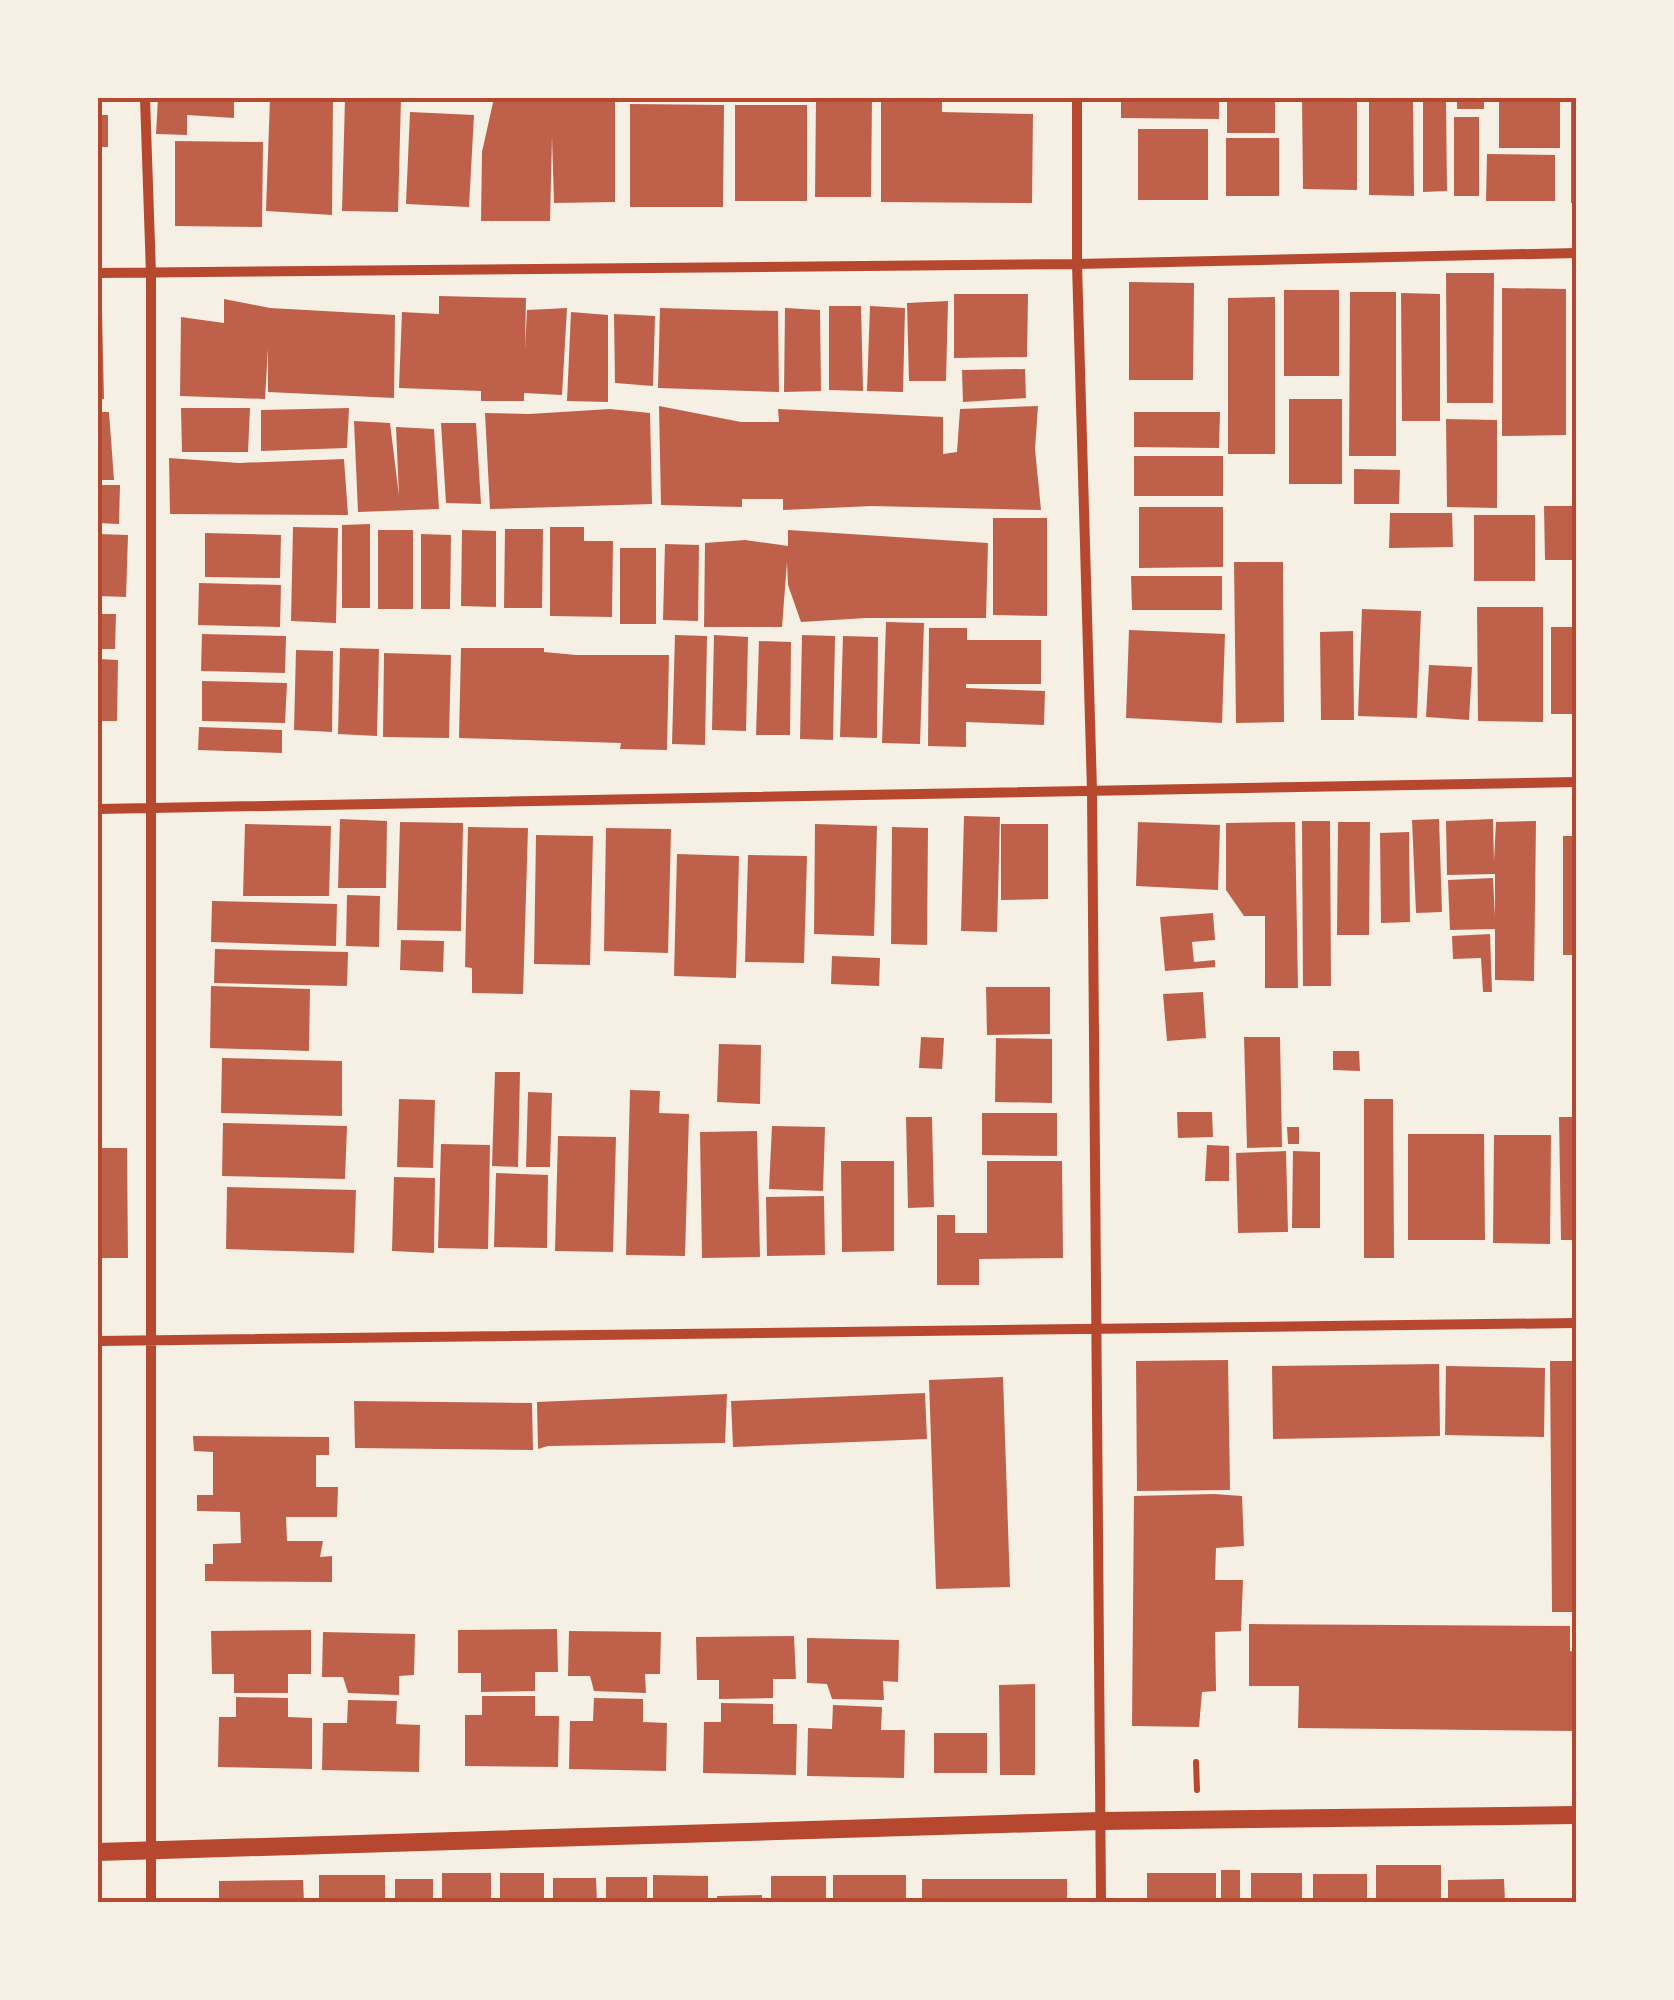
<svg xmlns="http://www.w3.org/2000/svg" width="1674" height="2000" viewBox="0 0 1674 2000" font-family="Jost,sans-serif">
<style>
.building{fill:#bf614a}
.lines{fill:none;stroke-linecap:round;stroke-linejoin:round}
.path{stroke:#b5482f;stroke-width:6}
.minor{stroke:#b5482f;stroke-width:10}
.tertiary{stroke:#b5482f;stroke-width:18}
.neatline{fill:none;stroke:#b5482f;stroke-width:4}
</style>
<rect width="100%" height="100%" fill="#f6efe4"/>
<path class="building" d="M158,98H234V118L187,115V135L156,134Z
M270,98H333L332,215L266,211Z
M345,98H401L398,212L342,211Z
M494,98H615V202L554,203L552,137L550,221H481L482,152Z
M816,98H872L871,197H815Z
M881,98H942V112L1033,114L1032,203L881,202Z
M1121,98H1219V119L1121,118Z
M1227,98L1275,99V133H1227Z
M1302,98H1357V190L1303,189Z
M1369,98H1413L1414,196L1369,195Z
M1457,98H1484V109H1457Z
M1499,98H1560V148H1499Z
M1571,98H1576V203H1571Z
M1423,100L1446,101L1447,191L1423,192Z
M630,104L724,105L723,207H630Z
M735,105H807V201H735Z
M410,112L474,115L469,207L406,204Z
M98,115H108V147H98Z
M1454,117H1479V196H1454Z
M1138,129H1208V200H1138Z
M1226,138H1279V196H1226Z
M175,141L263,142L262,227L175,226Z
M1487,154L1555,155V201H1486Z
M1446,273H1494L1493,403H1447Z
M1129,282L1194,283L1193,380H1129Z
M1502,288L1566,289V435L1502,436Z
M1284,290H1339V376H1284Z
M1350,292H1396V456H1349Z
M1401,293L1440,294V421H1402Z
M954,294H1028L1027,357L954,358Z
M439,296L526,298L525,349L527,310L567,308L562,395L524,393V401H481V391L399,388L402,312L439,314Z
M1275,297V454H1228V298Z
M224,299L270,308L395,315L394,398L268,392V348L265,399L180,396L181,317L224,323Z
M948,301L946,381H909L907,303Z
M829,306H861L863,391L829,390Z
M870,306L905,308L903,392L867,391Z
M660,308L778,311L779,392L658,388Z
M785,308L820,310L821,391L784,392Z
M98,312H102L104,399H98Z
M571,312L608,315V402L567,401Z
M614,314L655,316L653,386L615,383Z
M1025,369L1026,398L963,402L962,370Z
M1289,399H1342V484H1289Z
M659,406L741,422H779L778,409L943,417V454L957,452L960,409L1038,406L1035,449L1041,510L872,506L783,510V499H742V507L661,505Z
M181,408H250L248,452H182Z
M349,408L347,448L261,451V410Z
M610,409L650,413L652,504L490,509L485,413L529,414Z
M98,412H109L114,480H98Z
M1134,412H1220L1219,448L1134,447Z
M1446,419L1497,420V508L1447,507Z
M354,421L390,423L399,496L396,427L434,429L439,509L358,512Z
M441,423H476L481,504L446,503Z
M1134,456H1223V496H1134Z
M169,458L239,463L344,459L348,515L170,514Z
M1354,469L1400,470L1399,504H1354Z
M98,485H120L119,524L98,523Z
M1544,506H1576V560H1545Z
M1139,507H1223V567L1139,568Z
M1390,513H1452L1453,547L1389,548Z
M1474,515H1535V581H1474Z
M993,518H1047V616L993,615Z
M370,524V608H342V525Z
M293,527L338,528L336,623L291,621Z
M550,527H584V541H613L612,617L550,616Z
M505,529H543L542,608H504Z
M378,530H413V609H378Z
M462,530L496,531V607L461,606Z
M788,530L988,543L986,618H866L801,622L788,585L787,562L782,627H704L705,543L745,540L788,546Z
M205,533L281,535L280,578L205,577Z
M98,534L128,535L126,597L98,596Z
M421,534L451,535L450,609H421Z
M665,544L699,545L698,621L663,620Z
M620,548H656V624H620Z
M1234,562H1283L1284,722L1236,723Z
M1131,576H1222V610H1132Z
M199,583L281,585L280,627L198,625Z
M1477,607H1543V722L1478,721Z
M1362,609L1421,611L1417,718L1358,716Z
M98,614H116L115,649H98Z
M886,622L924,623L920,744L882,743Z
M1551,627H1576V714H1551Z
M929,628H967V640H1041V684H966V688L1045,691L1044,725L966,722V747L928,746Z
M1129,630L1225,634L1222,723L1126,718Z
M1353,631L1354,720H1321L1320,632Z
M202,634L286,636L285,673L201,671Z
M675,635L707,636L705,745L672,744Z
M714,635L748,637L746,731L712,730Z
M802,635L835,636L833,740L800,739Z
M843,636L878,637L877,738L840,737Z
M759,641L791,642L790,735H756Z
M340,648L379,649L377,736L338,734Z
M461,648H544V652L576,655H669L667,750L620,749L621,743L459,738Z
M296,650L333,651L332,732L294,730Z
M384,653L451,655L449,738L383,737Z
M98,659L118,660L117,721H98Z
M1429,665L1472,667L1469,720L1426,717Z
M202,681L287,683L285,723L202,721Z
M199,727L282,730V753L198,750Z
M964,816L1000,817L997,932L961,931Z
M340,819L387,821L386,888H338Z
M1439,819L1442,912L1416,913L1412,820Z
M1493,819L1494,861L1496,822L1536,821L1534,981L1495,980V929L1450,930L1448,880L1493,878L1495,917V874L1447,875L1446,821Z
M1302,821H1330L1331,986H1303Z
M400,822L463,823L461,931L397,930Z
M1138,822L1220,825L1218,890L1136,886Z
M1295,822L1298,988H1265V916H1244L1226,890V823Z
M1338,822H1370L1369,935H1337Z
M245,824L331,826L329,896H243Z
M815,824L877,826L874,936L814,934Z
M1001,824H1048V899L1001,900Z
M468,827L528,828L523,994L472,993V968L465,967Z
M892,827L928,828L927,945L891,944Z
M606,828L671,829L668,953L604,951Z
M1409,832L1410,922L1381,923L1380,833Z
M536,835L593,836L590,965L534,964Z
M1563,836H1576V955H1563Z
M677,854L739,856L736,978L674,976Z
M748,855L807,856L804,963L745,962Z
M347,895L380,896L379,947L346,946Z
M212,901L337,904L336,946L211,942Z
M1213,913L1215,940L1192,942L1194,962L1215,960V967L1165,971L1160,917Z
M1490,934L1492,992H1483L1481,958L1453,959L1452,936Z
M401,940L444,941L443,972L400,970Z
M215,949L348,952L347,986L214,983Z
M832,956L880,958L879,986L831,984Z
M211,986L310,989L309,1051L210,1048Z
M986,987H1050V1034L987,1035Z
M1203,992L1206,1038L1167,1041L1163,994Z
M921,1037L944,1038L942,1069L919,1068Z
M1244,1037H1280L1282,1147L1247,1148Z
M996,1038L1052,1039V1103L995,1102Z
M719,1044L761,1045L760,1104L717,1102Z
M1333,1051H1359L1360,1071L1333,1070Z
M222,1058L342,1061V1116L221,1113Z
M495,1072H520L518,1167L492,1166Z
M630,1090L660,1091L659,1113L689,1114L685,1256L626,1255Z
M528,1092L552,1093L550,1167H526Z
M399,1099L435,1100L433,1168L397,1167Z
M1364,1099H1393L1394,1258H1364Z
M1177,1112H1212L1213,1137L1178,1138Z
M982,1113H1057V1156L982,1155Z
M906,1117H932L934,1207L908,1208Z
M1559,1117H1576V1240H1561Z
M223,1123L347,1126L345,1179L222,1176Z
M772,1126L825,1127L823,1191L769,1189Z
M1287,1127H1299V1144H1288Z
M757,1131L760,1257L702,1258L700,1132Z
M1408,1134H1484L1485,1240H1408Z
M1494,1135H1551L1550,1244L1493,1243Z
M558,1136L616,1137L613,1252L555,1251Z
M441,1144L490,1145L488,1249L438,1248Z
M1207,1145L1229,1146V1181H1205Z
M98,1148H127L128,1258H98Z
M1286,1151L1288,1232L1238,1233L1236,1153Z
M1293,1151L1320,1152V1228H1292Z
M841,1161H894V1251L842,1252Z
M987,1161H1062L1063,1258L979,1259V1285H937V1215H955V1233H987Z
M496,1173L548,1175L547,1248L494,1247Z
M394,1177L435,1178L434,1253L392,1251Z
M227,1187L356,1190L354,1253L226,1249Z
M824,1196L825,1255L767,1256L766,1197Z
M1228,1360L1230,1490L1137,1491L1136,1361Z
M1550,1361H1576V1612H1552Z
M1439,1364L1440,1436L1273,1439L1272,1366Z
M1446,1366L1545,1368L1544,1437L1445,1435Z
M1003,1377L1010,1587L936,1589L929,1380Z
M925,1393L927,1439L733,1447L731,1401Z
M727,1394L725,1443L548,1446L538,1449L537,1402Z
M354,1401L532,1403L533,1450L355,1448Z
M193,1436L329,1437V1455H316V1487H338L337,1517H286L287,1541H323L320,1557L332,1556V1582L205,1581V1564H213V1544L241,1543L240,1512L197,1511V1495H213V1452L194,1451Z
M1214,1494L1242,1496L1244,1546L1216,1548L1215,1580H1243L1241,1631L1215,1632L1216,1691L1202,1692L1199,1727L1132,1726L1134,1496Z
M1249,1624L1570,1626V1651L1576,1652V1731L1298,1728L1299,1686H1249Z
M557,1629L558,1672H535V1691L481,1692V1673H458V1630Z
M311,1630V1674H288V1693H234V1674H212L211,1631Z
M569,1631L661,1632L660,1674H645L646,1693L594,1691L590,1676H568Z
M323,1632L415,1634L414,1675L399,1676V1695L348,1693L343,1677H322Z
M794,1636L796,1679H773V1698L719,1699V1680H697L696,1637Z
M807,1638L899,1640L898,1682L883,1681L884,1700L832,1699L827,1684L807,1683Z
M1035,1684V1775H1000L999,1685Z
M482,1696H535V1716H559L558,1767L465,1766V1715H482Z
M236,1697L288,1698V1717L312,1718V1769L218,1767L219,1717H236Z
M594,1698L643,1699V1722L667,1723L666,1771L569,1769L570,1721H593Z
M348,1700L397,1701L396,1724L420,1725L419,1772L322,1770L323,1723H347Z
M721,1703L773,1704V1724H797L796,1775L703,1773L704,1722H721Z
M833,1705L882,1707L881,1730H905L904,1778L807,1776L808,1728L832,1729Z
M934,1733H987V1773H934Z
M1376,1865H1441V1902H1376Z
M1221,1870H1240V1902H1221Z
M442,1873H491V1902H442Z
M500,1873H544V1902H500Z
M1147,1873H1216V1902H1147Z
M1251,1873H1302V1902H1251Z
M1313,1874H1367V1902H1313Z
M319,1875H385V1902H319Z
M653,1875L708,1876V1902H653Z
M833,1875H906V1902H833Z
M771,1876H826V1902H771Z
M606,1877H647V1902H606Z
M553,1878H596L597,1902H553Z
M395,1879H433V1902H395Z
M922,1879H1067V1902H922Z
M1504,1879L1505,1902H1448V1880Z
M303,1880L304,1902H219V1881Z
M762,1895V1902H717V1896Z
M1511,1898H1576V1902H1511Z"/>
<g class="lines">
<path class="path" d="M1196,1762L1197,1790"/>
<path class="minor" d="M145,98L151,274V1902
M1077,98V264L1092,791L1101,1902
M98,273L1077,264L1576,253
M98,809L1576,782
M98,1341L1576,1323"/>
<path class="tertiary" d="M98,1852L1101,1821L1576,1815"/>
</g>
<rect width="1674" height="2000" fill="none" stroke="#f6efe4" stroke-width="200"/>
<rect x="100" y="100" width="1474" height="1800" class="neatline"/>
</svg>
